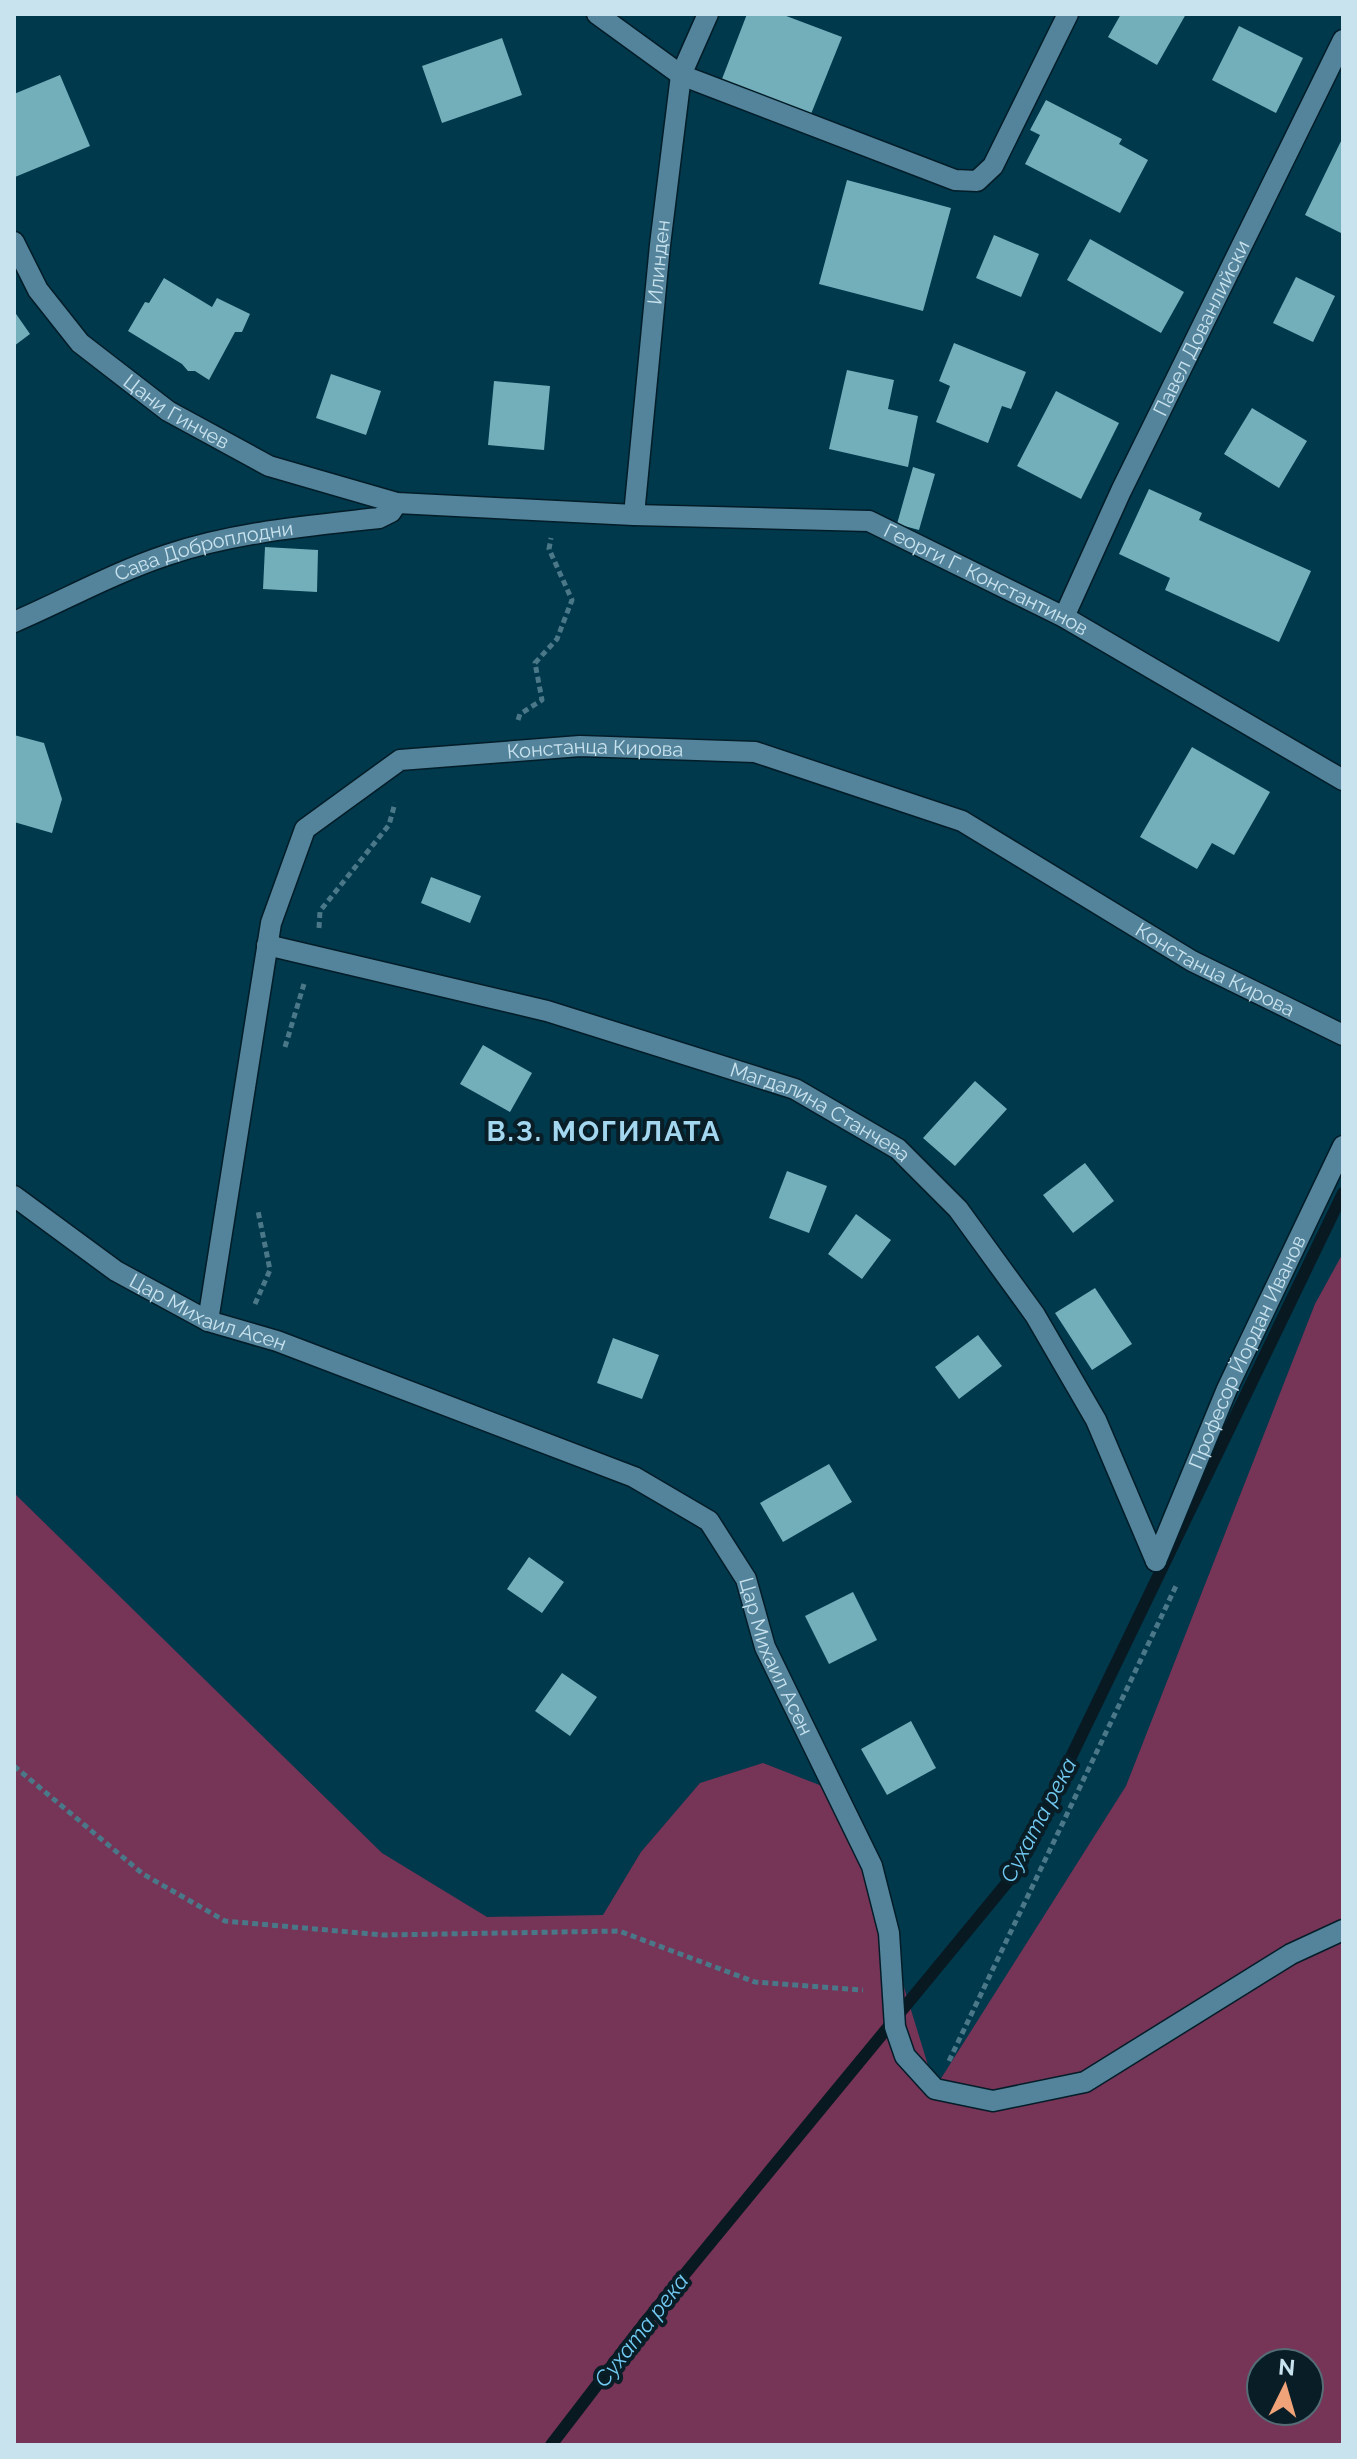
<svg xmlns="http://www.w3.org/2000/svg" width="1357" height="2459" viewBox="0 0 1357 2459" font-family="Raleway,sans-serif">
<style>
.green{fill:#763457;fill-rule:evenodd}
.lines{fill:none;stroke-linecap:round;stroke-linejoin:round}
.stream{stroke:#081921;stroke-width:12}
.building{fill:#73afba}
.minor-casing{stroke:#031d28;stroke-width:23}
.path{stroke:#4b7889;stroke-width:5;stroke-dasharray:6 4;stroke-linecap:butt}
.minor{stroke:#53849b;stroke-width:20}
.labels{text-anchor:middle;stroke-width:8;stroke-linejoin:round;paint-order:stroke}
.street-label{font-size:20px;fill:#c8e2ee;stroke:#081d26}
.water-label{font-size:22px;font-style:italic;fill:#73cbf3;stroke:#081d26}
.district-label{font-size:28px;font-weight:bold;letter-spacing:2px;fill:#a3d7f0;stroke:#081d26}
</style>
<rect width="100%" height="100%" fill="#00384c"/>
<path class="green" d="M1343,1253V2445H14V1493L382,1853L487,1917L603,1915L641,1852L700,1783L763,1763L845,1795L935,2088L1126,1786L1315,1304ZM1261,2363H1309V2411H1261Z"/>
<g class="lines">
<path class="stream" d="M551,2445L647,2320L1015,1873L1343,1193"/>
</g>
<path class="building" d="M747,14H781L842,37L811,114L722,79Z
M1121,14H1186L1157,65L1108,37Z
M1239,26L1303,58L1276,113L1212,80Z
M502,38L522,95L442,123L422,66Z
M60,75L90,146L15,177L14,94Z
M1046,100L1122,139L1119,144L1148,160L1120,213L1025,164L1040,135L1030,130Z
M1343,137V234L1305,215Z
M847,180L951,208L923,311L819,284Z
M994,235L1039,254L1021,297L976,278Z
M1090,239L1184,292L1161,333L1067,280Z
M1296,277L1335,296L1313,342L1273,323Z
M164,278L212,307L217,298L250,314L242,332H235L209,380L195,371H188L182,364L128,331L145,302L149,303Z
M14,311L30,334L14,346Z
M954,343L1026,372L1011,409L1002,406L988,443L936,422L950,386L939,381Z
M847,370L894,380L888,409L918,416L908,467L829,449Z
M331,374L381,391L366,435L316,418Z
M494,381L550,386L544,450L488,445Z
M1056,391L1119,423L1081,499L1017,466Z
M1252,408L1307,441L1279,488L1224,454Z
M913,467L935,474L919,530L897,524Z
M1149,489L1202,513L1199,520L1311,571L1279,642L1165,590L1170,578L1119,554Z
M265,547L318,550L317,592L263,589Z
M14,735L44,743L62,799L52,833L14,822Z
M1192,747L1270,792L1234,855L1212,843L1197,869L1140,837Z
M431,877L481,896L470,923L421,903Z
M483,1045L532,1073L510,1112L460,1084Z
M975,1081L1007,1109L955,1166L923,1138Z
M1085,1163L1114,1201L1073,1233L1043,1195Z
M787,1171L827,1186L809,1233L769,1218Z
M856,1214L891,1240L862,1279L828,1254Z
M1095,1288L1132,1344L1092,1370L1055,1313Z
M978,1335L1002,1366L959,1399L935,1367Z
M613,1338L659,1355L642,1399L597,1383Z
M829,1464L852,1502L783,1542L760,1503Z
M529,1557L564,1582L542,1613L507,1589Z
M853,1592L877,1640L829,1664L805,1616Z
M562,1673L597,1697L570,1736L535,1711Z
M911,1721L936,1768L887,1795L861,1749Z"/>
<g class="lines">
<defs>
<g id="minor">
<path d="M597,14L681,75L955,180L977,181L993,166L1068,14"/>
<path id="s1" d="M14,242L38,290L80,343L168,411L269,466L397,503L634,515L869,521L1064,617L1343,780"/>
<path id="s2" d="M634,515L660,245L681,75L708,14"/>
<path id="s3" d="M1064,617L1121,491L1343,40"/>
<path id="s4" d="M14,622C65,600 113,573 167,555C235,532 308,526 379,518L391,512L397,503"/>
<path id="s5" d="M267,945L547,1011L795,1089L898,1149L958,1209L1035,1315L1096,1420L1156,1561"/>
<path id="s6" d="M14,1196L116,1271L208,1321L277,1341L634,1477L709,1521L746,1579L765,1647L872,1866L889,1933L895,2027L905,2056L935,2089L993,2101L1085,2082L1291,1954L1343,1930"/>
<path id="s7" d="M208,1321L271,923L305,829L400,760L580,746L755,752L962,821L1192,961L1343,1035"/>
<path id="s8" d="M1156,1561L1227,1389L1343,1146"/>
</g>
</defs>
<use href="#minor" class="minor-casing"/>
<path class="path" d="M518,720L520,714L542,700L535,663L557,639L572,600L549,549L551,538
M319,928L320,911L389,825L395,803
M285,1047L304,984
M255,1304L270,1270L258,1211
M14,1766L143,1874L225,1921L383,1935L619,1931L755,1982L863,1990
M949,2061L1176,1586"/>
<use href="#minor" class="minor"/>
</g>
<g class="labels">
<g class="street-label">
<text dy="7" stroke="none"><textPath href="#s2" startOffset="254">Илинден</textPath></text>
<text dy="7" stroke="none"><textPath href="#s3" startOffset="320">Павел Дованлийски</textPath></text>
<text dy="7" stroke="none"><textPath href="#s1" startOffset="240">Цани Гинчев</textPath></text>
<text dy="7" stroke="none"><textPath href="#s4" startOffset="204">Сава Доброплодни</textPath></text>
<text dy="7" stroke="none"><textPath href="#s1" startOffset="1084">Георги Г. Константинов</textPath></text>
<text dy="7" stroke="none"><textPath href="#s7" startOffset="816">Констанца Кирова</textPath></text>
<text dy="7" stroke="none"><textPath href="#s7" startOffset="1488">Констанца Кирова</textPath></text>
<text dy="7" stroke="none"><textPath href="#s5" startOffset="580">Магдалина Станчева</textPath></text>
<text dy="7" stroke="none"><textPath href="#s6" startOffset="228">Цар Михаил Асен</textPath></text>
<text dy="7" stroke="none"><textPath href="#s8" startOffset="228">Професор Йордан Иванов</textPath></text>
<text dy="7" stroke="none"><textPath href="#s6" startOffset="924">Цар Михаил Асен</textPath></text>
</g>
<g class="water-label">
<text transform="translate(1038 1820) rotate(-62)" y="8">Сухата река</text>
<text transform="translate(641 2330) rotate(-52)" y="8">Сухата река</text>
</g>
<g class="district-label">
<text x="604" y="1141">В.З. МОГИЛАТА</text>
</g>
</g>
<rect width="1357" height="2459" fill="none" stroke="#c8e2ee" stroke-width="32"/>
<g transform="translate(1285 2387) rotate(5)"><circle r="38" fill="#081d26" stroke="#556c76" stroke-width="2"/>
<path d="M0-6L14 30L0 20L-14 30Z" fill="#f0a278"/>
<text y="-12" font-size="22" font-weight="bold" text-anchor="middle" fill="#c8e2ee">N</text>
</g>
</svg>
